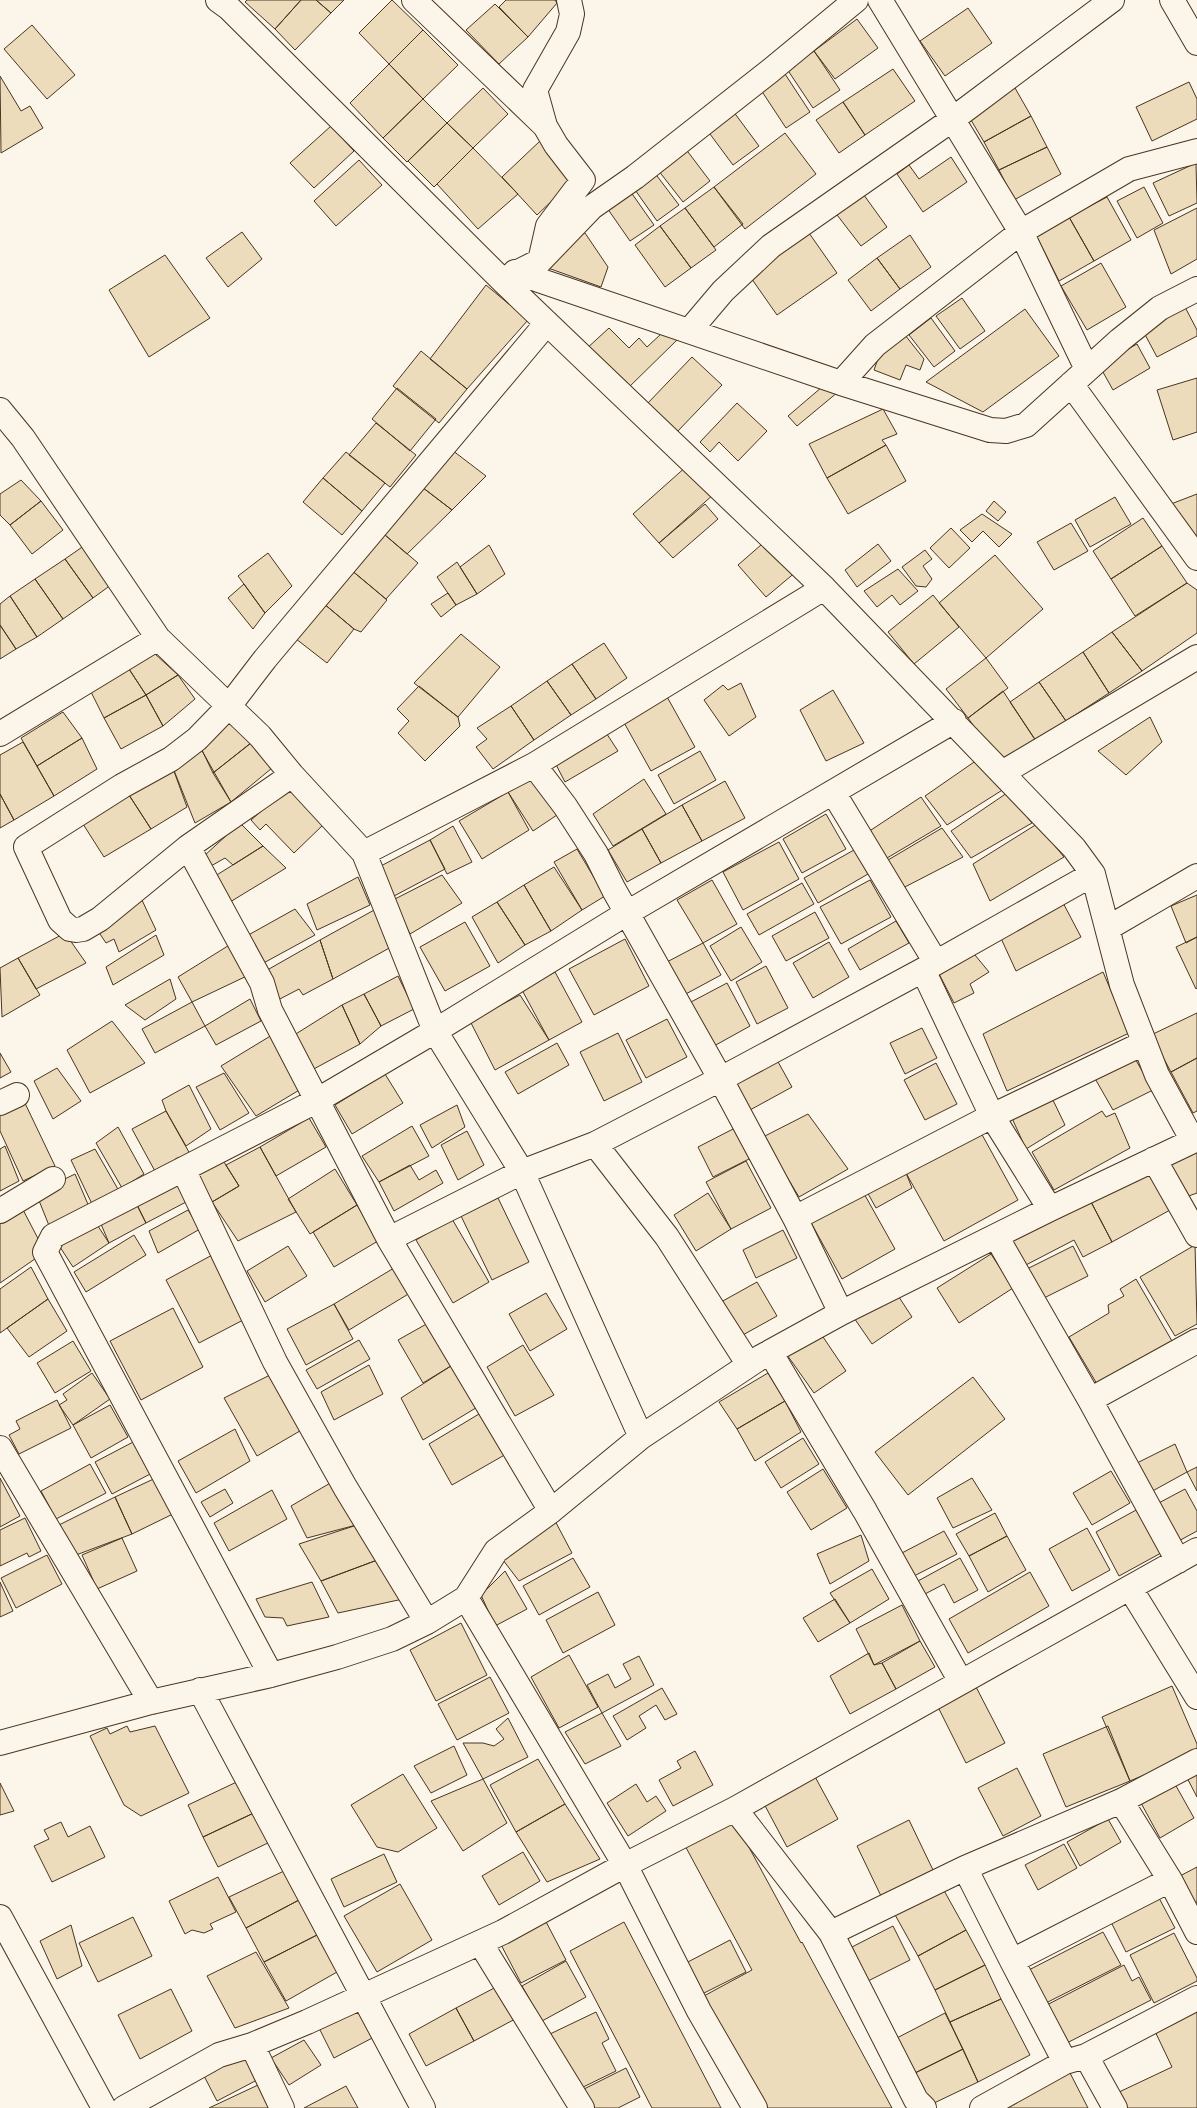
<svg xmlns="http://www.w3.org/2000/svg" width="1197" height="2108" viewBox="0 0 1197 2108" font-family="Merriweather,serif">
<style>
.building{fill:#ecdcbc;stroke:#4a3520}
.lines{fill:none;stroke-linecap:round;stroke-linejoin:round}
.street-casing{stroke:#4a3520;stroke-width:26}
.street{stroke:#fbf6e9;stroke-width:24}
</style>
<rect width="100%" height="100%" fill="#fbf6e9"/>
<path class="building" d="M247,0H301L275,29L245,2Z
M301,0H316L331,13L295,50L275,29Z
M316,0H344L331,13Z
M392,0L423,30L389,64L359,33Z
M506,0H555L557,3L528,37L499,7Z
M495,4L528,37L499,64L466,30Z
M968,8L992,43L945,76L920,41Z
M857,19L878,48L835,79L814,51Z
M32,25L75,75L47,99L4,49Z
M423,30L458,65L423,99L389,64Z
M814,51L840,90L813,108L787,69Z
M389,64L423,99L383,138L350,103Z
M893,69L915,101L865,135L843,102Z
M785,74L810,112L786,128L761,90Z
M0,76L21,111L30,106L43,128L1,153Z
M1189,82L1197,99V119L1152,141L1136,107Z
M483,88L508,114L473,148L447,123Z
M1015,88L1031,116L984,142L968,115Z
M423,99L447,123L407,162L383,138Z
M843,102L865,135L839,153L816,120Z
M733,111L759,146L733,165L707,130Z
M1031,116L1047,147L999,170L984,142Z
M447,123L473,148L434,187L408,161Z
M331,126L354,151L314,188L290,163Z
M785,133L816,174L745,229L714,187Z
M540,141L575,179L537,215L502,177Z
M1047,147L1061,174L1014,200L999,170Z
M473,148L518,194L478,229L437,184Z
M685,148L710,181L683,202L658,170Z
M951,157L967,182L923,212L897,174L909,165L919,179Z
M359,160L382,185L336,226L314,201Z
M1196,163L1197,203L1169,216L1153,183Z
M654,172L679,205L657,221L633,187Z
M714,187L743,224L714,247L685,208Z
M1144,187L1163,223L1137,238L1117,201Z
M628,188L654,225L630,241L605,205Z
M861,191L887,227L861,246L834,211Z
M1107,197L1131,240L1094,261L1069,217Z
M685,208L716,250L691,268L660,226Z
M1197,208V259L1171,274L1154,230Z
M1069,217L1094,261L1059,281L1036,235Z
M660,226L691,268L665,287L635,245Z
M578,231L585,233L608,267L601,287L548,268Z
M242,232L262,259L228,287L206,258Z
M809,233L837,273L777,315L749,275Z
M910,235L931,267L900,289L877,258Z
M165,255L210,318L149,357L109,290Z
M877,258L900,289L871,311L848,280Z
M1101,263L1126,307L1087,330L1061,286Z
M486,285L528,320L467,389L430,359Z
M962,298L985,331L960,349L936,316Z
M1185,307L1197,330V336L1157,357L1142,329Z
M1025,309L1059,356L983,412L926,382Z
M931,318L955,351L934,367L909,335Z
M609,328L629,348L639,338L647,347L661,334L678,339L625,391L585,350Z
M905,335L924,359L920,370L906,365L900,380L874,370L879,356Z
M1137,344L1150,368L1113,390L1099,365Z
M421,351L467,389L439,423L393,386Z
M692,357L722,385L676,433L646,405Z
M1197,378V432L1173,440L1157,390Z
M829,381L838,392L797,426L788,416Z
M397,388L436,419L410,451L372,419Z
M737,403L767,431L738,461L719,442L710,452L700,442Z
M883,409L897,434L882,440L886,445L827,478L809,444Z
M376,423L416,455L390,487L349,455Z
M886,445L906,481L848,514L827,478Z
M448,447L486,476L452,510L418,484Z
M346,452L385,483L362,511L323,478Z
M688,465L714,494L659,543L633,514Z
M323,478L362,511L342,535L303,502Z
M21,480L41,501L10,525L0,515V494Z
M418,484L452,510L407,554L378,529Z
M1197,494V548L1171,504Z
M1115,497L1131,524L1090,547L1075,520Z
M41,501L63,530L32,554L10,525Z
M994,501L1006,512L998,521L986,511Z
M705,504L718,519L673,558L659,543Z
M982,514L1012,534L999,547L983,531L972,542L960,530Z
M1143,518L1162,546L1111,579L1093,551Z
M1071,523L1088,551L1054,570L1037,542Z
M951,528L970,548L949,568L930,548Z
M378,529L418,563L386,599L350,569Z
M769,538L797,571L766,597L738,565Z
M88,543L115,582L93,598L65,559Z
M878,544L891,561L857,587L845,570Z
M489,545L505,574L477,594L460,567Z
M1162,546L1187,583L1135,616L1111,579Z
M925,550L932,559L923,566L932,579L926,587L916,586L902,567Z
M268,553L292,586L265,613L238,576Z
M995,555L1043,609L986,658L939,603Z
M65,559L93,598L63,619L35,579Z
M457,562L477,594L456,605L437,577Z
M350,569L387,600L361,632L354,629L323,603Z
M898,569L918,591L900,605L892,595L877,607L864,591Z
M35,579L63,619L37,637L10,596Z
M1187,583L1197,590V633L1142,671L1112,632Z
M244,584L265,613L253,629L228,598Z
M448,593L456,605L441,617L431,604Z
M933,595L959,627L914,664L888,632Z
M10,596L37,637L16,649L0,625V604Z
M323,603L354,629L327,663L291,635Z
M0,625L16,649L0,659Z
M1112,632L1142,671L1109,693L1083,652Z
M461,634L500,667L458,717L414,683Z
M604,643L627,678L596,699L572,664Z
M1083,652L1109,693L1066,721L1039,682Z
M154,653L178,675L146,695L129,669Z
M986,658L1008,688L968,718L946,689Z
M572,664L596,699L571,715L547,681Z
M129,669L146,695L104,718L91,692Z
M178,675L195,699L163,726L146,695Z
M547,681L571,715L534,740L511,706Z
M1039,682L1066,721L1036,741L1010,702Z
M741,683L756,717L729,736L704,700L723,685L728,690Z
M419,686L458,717L460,726L425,761L398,733L409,721L397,709Z
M833,690L864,743L826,761L800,710Z
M1003,691L1036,741L1001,764L968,718Z
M146,695L163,726L121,749L104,718Z
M666,695L695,747L651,771L622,719Z
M511,706L534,740L493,769L476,747L487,739L477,728Z
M63,712L82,738L37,766L21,738Z
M1150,717L1162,742L1126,775L1098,751Z
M222,720L260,736L213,773L199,744Z
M601,725L618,751L565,782L551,755Z
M82,738L97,769L54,796L37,766Z
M23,742L54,796L14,820L0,794V755Z
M252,742L272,768L231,802L213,773Z
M201,749L231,802L195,823L171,763Z
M700,751L716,780L674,804L658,775Z
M977,760L1004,789L947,825L925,796Z
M171,763L187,807L151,829L129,795Z
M533,777L557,815L533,831L508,792Z
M644,779L666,814L613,846L593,814Z
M725,781L745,818L702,841L682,805Z
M290,787L324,824L294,853L266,824L260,830L251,820Z
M508,792L529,830L482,859L459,821Z
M1007,793L1032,823L971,858L951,831Z
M0,794L14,820L0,828Z
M129,795L151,829L104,857L83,824Z
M921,797L941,826L882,861L868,832Z
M682,805L702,841L661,863L642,829Z
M826,814L846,849L802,873L783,839Z
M240,823L263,846L233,865L225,858L211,866L204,856Z
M1037,824L1064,857L990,901L973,864Z
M453,826L472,862L447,874L430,840Z
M942,828L963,857L899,890L883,863Z
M642,829L661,863L627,882L608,850Z
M430,840L445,869L394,896L379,867Z
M779,842L799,879L743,910L723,872Z
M263,846L286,868L230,902L212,878Z
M577,849L605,896L582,910L554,862Z
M854,850L868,874L818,903L804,878Z
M554,867L582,910L551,931L524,885Z
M442,875L462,903L410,934L393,900Z
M358,877L370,905L317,930L307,904Z
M712,880L737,924L703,943L677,900Z
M870,880L891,917L841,944L820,907Z
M802,883L814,904L759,935L747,914Z
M524,885L551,931L525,945L497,902Z
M1197,895V937L1186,943L1171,906Z
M141,898L156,930L119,952L114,939L106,943L96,928Z
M1061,899L1081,937L1016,971L999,934Z
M497,902L525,945L498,963L472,917Z
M295,909L315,935L258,966L243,938Z
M376,909L393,946L333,979L320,940Z
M815,912L829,938L786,961L772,936Z
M896,921L909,943L860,970L848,949Z
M465,922L490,966L445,991L420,947Z
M741,927L762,962L731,981L710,946Z
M65,933L86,963L36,989L18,958Z
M156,935L164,955L113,985L106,967Z
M1197,937V988L1196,989L1176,947Z
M625,939L649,986L594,1015L569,969Z
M320,940L333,979L303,995L299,989L276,1001L262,973Z
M829,942L849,977L813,998L793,963Z
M703,943L721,975L682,996L665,963Z
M231,944L251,974L192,1002L178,977Z
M970,949L989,972L970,984L974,993L954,1003L936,968Z
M18,958L40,995L2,1017L0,968Z
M766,966L788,1008L757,1024L736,982Z
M555,972L582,1022L549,1040L522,990Z
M1103,972L1129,1033L1007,1091L983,1034Z
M398,976L414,1009L381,1026L364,994Z
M170,979L176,999L145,1020L125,1005Z
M727,983L750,1026L714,1046L691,1002Z
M364,994L381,1026L360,1044L342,1005Z
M520,995L549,1040L495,1070L470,1021Z
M250,999L261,1021L216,1045L205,1026Z
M192,1002L205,1026L155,1053L142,1029Z
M342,1005L360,1044L310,1071L291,1037Z
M1197,1013V1058L1171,1072L1151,1035Z
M667,1019L687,1057L646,1078L626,1040Z
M112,1021L145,1063L90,1093L67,1050Z
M922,1028L937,1058L905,1074L890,1043Z
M277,1032L306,1086L256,1116L221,1066Z
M618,1033L642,1082L604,1101L580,1052Z
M557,1043L569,1065L518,1094L505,1072Z
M772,1051L792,1087L750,1110L730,1074Z
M0,1053L11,1072L0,1078Z
M1133,1055L1153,1090L1113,1110L1093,1075Z
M1197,1058V1111L1193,1113L1171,1072Z
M936,1063L957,1104L925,1120L904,1080Z
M57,1068L81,1101L53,1119L34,1081Z
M224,1073L249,1113L220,1130L196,1087Z
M385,1074L403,1103L352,1134L335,1105Z
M189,1085L211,1129L186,1146L166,1111L162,1100Z
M1051,1096L1065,1125L1026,1149L1011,1116Z
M23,1099L55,1166L23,1181L0,1131V1110Z
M457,1105L465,1127L432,1148L420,1125Z
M166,1111L190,1154L156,1173L132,1129Z
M1102,1111L1106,1117L1115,1113L1130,1148L1054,1190L1032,1152Z
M808,1114L848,1169L799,1197L763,1137Z
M309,1118L326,1147L276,1176L260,1147Z
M412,1126L429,1156L379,1182L362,1156Z
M118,1127L144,1174L122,1188L96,1143Z
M735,1128L751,1158L713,1177L698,1147Z
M467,1131L484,1165L458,1180L441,1145Z
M980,1131L1018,1200L944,1241L906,1173Z
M1197,1145V1193L1186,1197L1166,1162Z
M5,1146L19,1181L0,1191V1149Z
M260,1147L296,1212L238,1241L212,1202L239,1186L226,1165Z
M95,1149L119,1191L93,1206L71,1160Z
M222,1159L239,1186L207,1205L191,1178Z
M746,1161L771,1208L731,1229L706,1182Z
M410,1165L419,1180L436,1170L443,1183L394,1211L379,1182Z
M1147,1168L1170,1210L1112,1242L1090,1200Z
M335,1169L357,1205L310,1234L288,1199Z
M906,1173L912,1188L876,1208L866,1190Z
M75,1174L90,1209L50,1228L36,1193Z
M175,1179L186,1202L146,1223L134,1199Z
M862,1190L895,1249L842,1279L809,1219Z
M708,1193L731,1229L696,1251L674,1215Z
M498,1198L529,1262L492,1280L461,1216Z
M134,1199L146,1223L109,1243L98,1217Z
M1090,1200L1112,1242L1083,1257L1074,1240L1022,1267L1009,1243Z
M20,1204L45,1252L0,1283V1217Z
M357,1205L378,1241L334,1267L313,1232Z
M188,1210L200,1229L158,1253L149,1231Z
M452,1219L489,1282L453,1303L416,1240Z
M94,1220L109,1243L73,1267L58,1244Z
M783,1230L797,1258L756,1278L743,1250Z
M134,1235L146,1255L86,1292L74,1272Z
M1195,1245L1197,1324L1175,1336L1140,1277Z
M288,1246L307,1276L265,1302L247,1271Z
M1073,1246L1088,1276L1040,1300L1025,1270Z
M214,1254L247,1318L199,1343L166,1280Z
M991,1254L1013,1288L959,1323L937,1288Z
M31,1267L48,1299L0,1333V1289Z
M394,1268L410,1293L349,1330L334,1304Z
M1136,1279L1172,1341L1097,1384L1069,1337L1109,1313L1108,1305L1124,1296L1120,1289Z
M757,1282L777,1316L741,1336L721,1302Z
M893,1288L912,1317L872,1344L852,1315Z
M546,1293L567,1329L530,1351L509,1314Z
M48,1299L67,1331L29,1357L7,1328Z
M334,1304L353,1339L306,1365L287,1329Z
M173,1308L203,1367L141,1400L110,1341Z
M430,1322L454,1364L423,1383L398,1340Z
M819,1331L846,1371L814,1393L785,1352Z
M359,1340L370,1359L317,1389L306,1370Z
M73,1341L91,1371L55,1393L37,1363Z
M523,1345L554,1395L515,1416L487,1367Z
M454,1364L479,1406L423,1440L401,1398Z
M369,1365L383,1394L334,1420L321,1392Z
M92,1373L110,1399L73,1425L59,1405L67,1400L63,1394Z
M274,1373L305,1428L257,1456L224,1398Z
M768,1373L785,1401L737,1429L719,1402Z
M973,1377L1005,1419L908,1495L875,1452Z
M57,1400L71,1428L19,1454L9,1435L20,1429L16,1421Z
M785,1401L801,1432L755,1461L737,1429Z
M110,1405L128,1437L91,1458L73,1425Z
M484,1411L508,1453L452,1485L429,1444Z
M235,1429L250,1461L196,1493L178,1461Z
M803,1438L819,1464L781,1488L765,1462Z
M137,1440L154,1472L112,1494L95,1462Z
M1175,1444L1187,1472L1138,1499L1123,1470Z
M90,1464L106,1493L56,1519L41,1491Z
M1197,1467V1491L1187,1472Z
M823,1469L847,1508L811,1530L787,1492Z
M1111,1471L1130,1503L1092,1525L1073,1493Z
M160,1476L177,1512L132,1534L115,1497Z
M0,1478L20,1516L0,1527Z
M972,1478L992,1510L953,1528L937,1498Z
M332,1482L360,1524L307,1538L291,1506Z
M225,1489L233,1503L210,1517L201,1502Z
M1185,1489L1197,1511V1531L1175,1543L1155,1505Z
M272,1490L287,1519L229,1551L214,1523Z
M115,1497L132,1534L76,1555L59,1525Z
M1138,1509L1161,1553L1119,1576L1096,1532Z
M995,1513L1007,1536L969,1556L956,1534Z
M553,1517L572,1553L519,1581L503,1560Z
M25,1518L41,1551L29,1557L27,1553L0,1566V1530Z
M360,1524L380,1559L321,1581L299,1544Z
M1087,1528L1110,1570L1072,1591L1049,1549Z
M944,1531L957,1554L912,1577L900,1554Z
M861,1535L869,1561L830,1584L817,1554Z
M1007,1536L1026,1570L988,1592L969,1556Z
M122,1538L137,1571L97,1589L82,1555Z
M47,1555L62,1584L16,1608L1,1578Z
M573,1558L590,1587L539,1615L523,1586Z
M960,1558L978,1590L954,1603L944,1584L925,1594L918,1581Z
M380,1559L403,1599L338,1613L321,1581Z
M872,1569L889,1599L850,1623L830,1593Z
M505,1571L527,1609L495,1626L481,1595Z
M1030,1572L1049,1606L968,1653L949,1619Z
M0,1582L13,1611L0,1617Z
M312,1582L329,1617L287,1626L283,1618L265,1617L256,1599Z
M598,1592L615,1625L563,1653L546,1620Z
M835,1599L850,1623L818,1642L803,1618Z
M902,1605L920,1641L874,1665L856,1629Z
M461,1623L487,1675L436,1701L410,1650Z
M920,1641L935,1667L896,1689L882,1663Z
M869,1653L874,1665L882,1663L896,1689L850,1714L830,1676Z
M569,1655L598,1707L559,1728L531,1677Z
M639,1656L654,1685L602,1713L587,1685L608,1674L615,1688L631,1679L623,1664Z
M490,1677L509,1713L457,1740L438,1704Z
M974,1683L1005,1743L966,1763L936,1703Z
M1172,1686L1197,1744V1752L1130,1781L1102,1717Z
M662,1688L677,1714L665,1720L656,1705L639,1716L646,1728L627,1740L613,1716Z
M602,1713L621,1746L585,1764L565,1732Z
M508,1718L528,1757L483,1779L463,1743H483L494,1746L504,1739L496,1729Z
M127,1726L130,1732L155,1726L189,1793L141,1816L124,1805L90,1736L107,1728L110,1734Z
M1108,1726L1130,1781L1066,1807L1043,1754Z
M454,1746L467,1775L431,1793L414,1766Z
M695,1751L713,1785L673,1806L659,1780L681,1768L677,1761Z
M538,1759L565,1804L516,1832L490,1785Z
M1197,1767V1797L1185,1774Z
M1017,1768L1041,1816L1003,1836L978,1788Z
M813,1773L838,1819L787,1847L762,1800Z
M403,1774L437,1828L398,1852L377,1847L351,1805Z
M243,1779L258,1811L203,1837L188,1805Z
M483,1779L507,1823L463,1851L431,1801Z
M0,1783L14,1811L0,1815Z
M636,1784L647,1802L656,1796L666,1811L628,1836L607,1803Z
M1175,1784L1194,1818L1160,1838L1141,1803Z
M565,1804L600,1859L547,1882L516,1832Z
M258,1811L272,1841L218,1867L203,1837Z
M733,1818L801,1943L802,1942L892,2108H762L702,1997L752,1970L683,1842Z
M1108,1819L1121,1842L1080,1866L1067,1842Z
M909,1820L933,1870L881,1896L857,1846Z
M61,1822L68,1837L90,1826L105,1857L52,1882L34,1846L49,1839L44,1830Z
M1064,1844L1077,1868L1038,1890L1025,1865Z
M523,1852L540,1881L499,1905L482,1876Z
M384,1854L397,1882L344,1907L331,1879Z
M1197,1867V1902L1194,1904L1180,1876Z
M284,1871L299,1900L246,1928L229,1897Z
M218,1877L236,1912L210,1924L213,1929L204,1933L192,1930L185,1934L169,1901Z
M400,1884L432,1940L377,1972L344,1916Z
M942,1887L966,1930L918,1956L894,1913Z
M1159,1898L1175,1928L1126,1952L1111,1922Z
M299,1900L317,1935L264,1962L246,1928Z
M543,1916L566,1960L521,1983L498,1939Z
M133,1917L152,1956L98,1982L79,1943Z
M624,1922L721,2108H652L570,1951Z
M71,1925L82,1966L57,1979L40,1941Z
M893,1926L910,1960L868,1981L852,1947Z
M966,1930L985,1965L935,1990L918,1956Z
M1103,1932L1121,1965L1040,2006L1023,1973Z
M1174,1933L1197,1978V1981L1154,2003L1130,1955Z
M317,1935L337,1972L286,2001L264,1962Z
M730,1940L746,1972L700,1995L684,1964Z
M256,1952L289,2008L235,2028L207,1976Z
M566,1961L586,1997L542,2021L522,1986Z
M985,1965L1001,1999L950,2022L935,1990Z
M1124,1965L1132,1981L1139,1977L1151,2000L1061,2046L1041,2008Z
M500,1985L517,2018L474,2041L456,2008Z
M171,1989L192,2031L140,2059L118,2015Z
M1001,1999L1030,2055L978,2082L950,2022Z
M1197,2003V2108H1124L1117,2093L1172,2067L1152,2025Z
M362,2006L378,2035L334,2058L319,2028Z
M456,2008L474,2041L426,2066L409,2034Z
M596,2012L609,2039L602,2043L616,2071L577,2090L550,2034Z
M945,2013L963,2049L913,2074L895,2039Z
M304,2040L321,2065L289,2085L271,2058Z
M963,2049L978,2082L930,2105L913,2074Z
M243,2053L257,2080L217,2101L203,2074Z
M626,2068L640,2097L618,2108H588L580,2091Z
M1069,2071L1088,2108H994Z
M258,2085L269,2108H209Z
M346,2086L358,2108H304Z"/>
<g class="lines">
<defs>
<path id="street" d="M218,0L229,8L503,281L824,588L1074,848L1093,874L1122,985L1157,1075L1193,1141
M414,0L545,126
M880,0L1021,232L1087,369
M1172,0L1197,43
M540,261L548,226L583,180L556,145L545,126L535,90L568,32L572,14L569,0
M515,272L841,383L990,430L1006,431L1026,425L1120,340L1160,308L1197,289
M510,276L540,261L592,207L635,177L770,71L856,0
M690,330L723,291L771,246L953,119L1112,0
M841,383L875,345L1021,232L1129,169L1197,151
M1071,384L1197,558
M0,410L23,438L158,638L260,736L292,775
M0,734L158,638
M534,765L824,588
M1002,773L1197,657
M833,792L935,961
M188,847L100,919L83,929L76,930L70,929L60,920L26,847L122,786L171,759L197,739L229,706L265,659L547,323
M364,853L534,765L565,806L596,854L614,890L720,1078L795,1218L841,1313
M1108,928L1197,876
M923,970L992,1116L1050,1209
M0,1103L17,1095
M595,1144L667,1237L749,1365
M1154,1159L1197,1235
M183,1169L275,1362L345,1487L427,1622
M0,1211L53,1179
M795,1218L992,1116L1144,1043
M996,1236L1090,1400L1178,1561
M389,1239L522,1172L595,1144L730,1074L923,970L1093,874
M770,1352L865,1511L961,1682
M1090,1400L1197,1341
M0,1448L151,1702
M551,1511L389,1239L270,1010L262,983L188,847L292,775L364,853L435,1031L522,1172L641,1437
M1130,1588L1197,1697
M466,1598L625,1865L699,2011L755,2108
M271,1675L45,1252L53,1236L316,1101L435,1031L627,913L954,721
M200,1690L423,2108
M0,1743L151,1702L271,1675L337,1657L392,1639L427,1622L466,1598L496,1551L551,1511L641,1437L761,1357L841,1313L1050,1209L1197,1139
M1121,1801L1170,1880L1197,1932
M735,1809L831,1933L916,2100L924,2108
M965,1868L1012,1961L1065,2062
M0,1917L104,2108
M831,1933L965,1868L1121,1801L1197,1761
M481,1944L582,2108
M1012,1961L1170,1880
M252,2045L282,2108
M1086,2056L1115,2108
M124,2108L219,2055L252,2045L307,2022L503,1932L625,1865L735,1809L1197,1550
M982,2108L1065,2062L1086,2056L1197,1998"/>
</defs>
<use href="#street" class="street-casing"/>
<use href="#street" class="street"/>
</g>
</svg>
